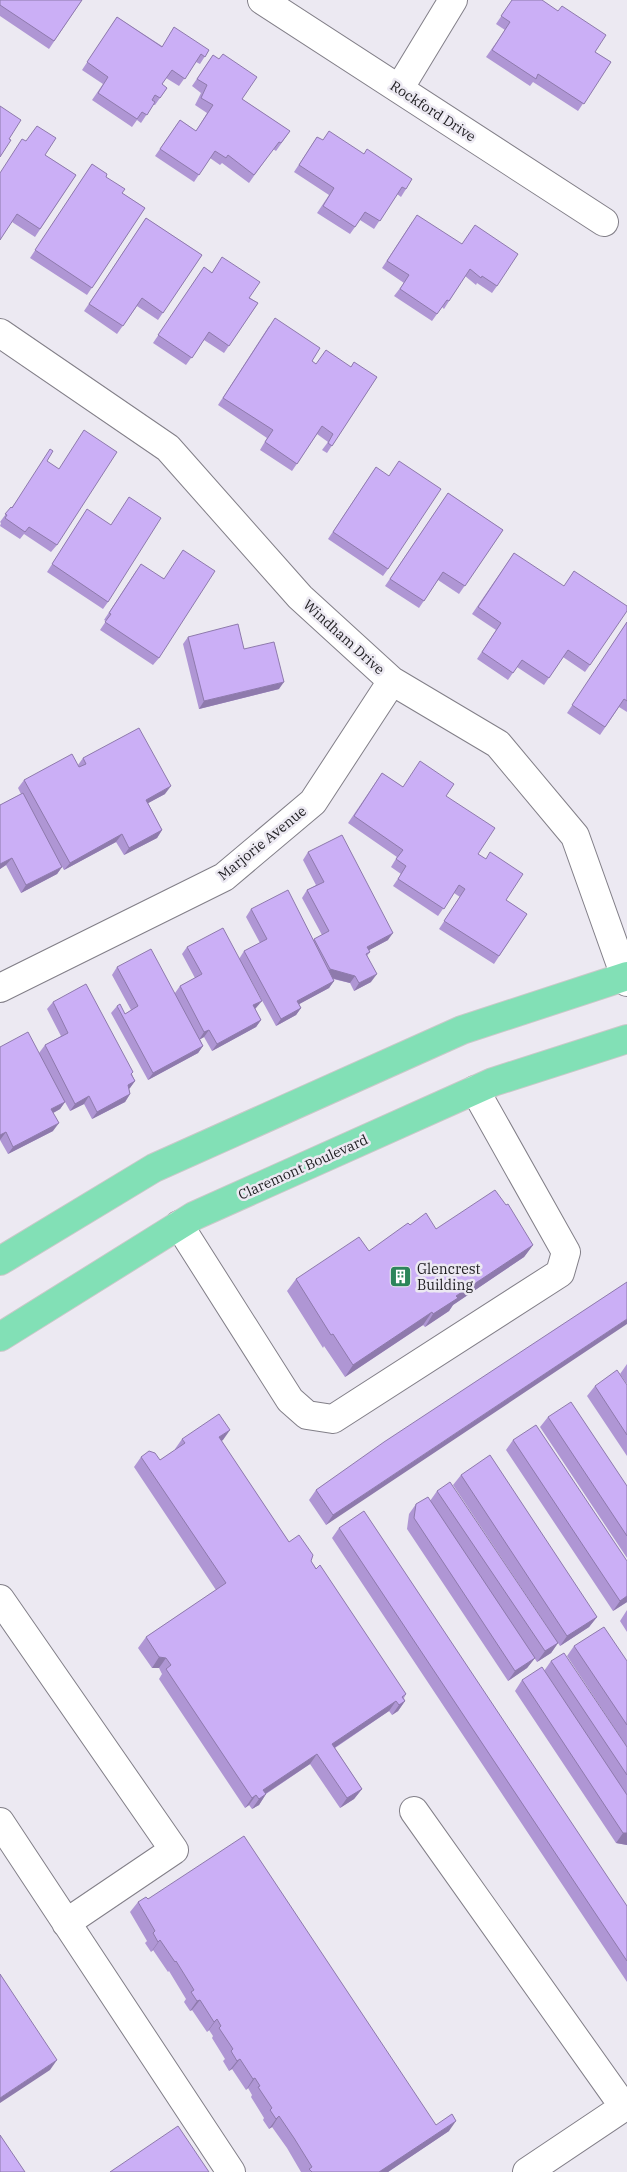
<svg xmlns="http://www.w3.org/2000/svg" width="627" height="2172" viewBox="0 0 627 2172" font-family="'IBM Plex Serif',serif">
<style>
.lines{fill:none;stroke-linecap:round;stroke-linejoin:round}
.minor-casing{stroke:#827f88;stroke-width:30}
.major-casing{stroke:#c9c9c9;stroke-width:30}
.minor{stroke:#fff;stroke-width:28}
.major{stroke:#82e0b6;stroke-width:28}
.wall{fill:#af96d4}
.shaded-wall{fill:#8e7aac}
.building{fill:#cbaff6;stroke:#8e7aac}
.labels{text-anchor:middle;stroke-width:5;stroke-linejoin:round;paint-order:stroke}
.street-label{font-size:14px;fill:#1e1d20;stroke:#ece9f2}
.poi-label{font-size:14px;fill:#1e1d20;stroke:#ece9f2;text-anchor:start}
</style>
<rect width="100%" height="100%" fill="#ece9f2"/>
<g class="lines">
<defs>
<path id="minor" d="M262,0L604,222
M399,89L453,0
M0,333L168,448L300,597L392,681L498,744L575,836L627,982
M0,988L224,877L313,802L392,681
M179,1225L290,1400L307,1415L333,1419L560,1273L566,1252L475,1090
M0,1599L174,1850L66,1923
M414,1811L624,2107
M0,1822L231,2172
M527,2172L627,2105"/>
<path id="major" d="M0,1261L154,1168L462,1030L627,976
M0,1337L194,1216L493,1082L627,1039"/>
</defs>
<use href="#minor" class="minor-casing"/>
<use href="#major" class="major-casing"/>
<use href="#minor" class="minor"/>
<use href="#major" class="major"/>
</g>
<path class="wall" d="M0,0H82L49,49L0,16Z
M512,0L611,62L578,111L533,82L530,86L486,57L505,30L496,24Z
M117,17L162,46L209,50L200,64L196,62L179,86L166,78L162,84L167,88L155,105H153L141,123L137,120L132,127L92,100L103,84L82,70Z
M213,55L242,99L290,131L276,151L273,149L249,183L222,163L220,165L210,158L194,182L155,156L180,120L196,131L207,113L195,105L201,93L192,86Z
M317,137L406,189L401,197L397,194L374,229L360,220L350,234L317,213L329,195L294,172Z
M45,155L76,175L35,237L12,222Z
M92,164L122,193L145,208L87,295L30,258Z
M146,218L202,255L158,320L137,306L117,334L84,311Z
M412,222L497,286L492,293L477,283L476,285L465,276L444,309L442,307L432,321L394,296L404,283L382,268Z
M204,267L258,303L224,353L204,340L186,365L153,343Z
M269,326L312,361L316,364L351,367L377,377L327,453L322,450L328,442L317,434L292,471L260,450L267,438L218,405Z
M47,461L57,545L51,552L24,534L20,539L0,526L1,523L0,522L11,507H12Z
M376,467L388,569L383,576L328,539Z
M448,493L503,530L459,594L438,580L419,608L385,586Z
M87,509L108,602L103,609L47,572Z
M514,553L590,665L585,672L563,657L544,685L517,667L508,680L477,659L496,630L472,614Z
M136,571L164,578L159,658L153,665L100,630L106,621L104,620Z
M627,622V712L619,707L600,735L567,713Z
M188,637L244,649L279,689L199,709L183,644Z
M83,758L165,794L148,803L162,830L157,838L124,855L116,842L64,870L52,849L62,867L57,874L21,893L6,865L0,869V805L21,794L18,788L24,780L78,765Z
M382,773L403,787L446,796L478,854L506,900L527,914L494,964L439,929L460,897L454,893L438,916L393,886L401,874L391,867L397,857L348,823Z
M308,852L388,940L369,950L370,952L367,956L371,982L354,991L350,983L333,979L334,981L329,988L299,1004L301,1008L296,1015L276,1026L246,971L256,1008L255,1009L261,1020L256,1027L212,1051L204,1037L200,1039L203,1046L198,1053L148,1080L111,1013L117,1006L125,1014L131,1010L112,975L117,967L175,993L180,986L195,978L182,954L187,947L239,959L244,951L260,943L246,917L251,909L313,940L322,935L302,898L307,890L316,885L303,860Z
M53,1002L132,1074L135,1081L129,1089L130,1094L125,1102L92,1119L84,1104L70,1111L65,1102L60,1109L53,1113V1131L8,1154L0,1140V1047L39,1053L45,1045L61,1036L47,1009Z
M410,1225L533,1245L524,1257L453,1305L449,1311L425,1327L423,1325L345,1377L324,1346L323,1348L287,1291L296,1279L369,1251Z
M627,1282L326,1525L309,1500L316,1490Z
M627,1364V1384L620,1374Z
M627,1385V1456L587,1396L595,1386Z
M548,1417L627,1486V1558L540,1427Z
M182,1439L223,1440L221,1441L289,1542L311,1561L406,1694L404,1698L405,1701L398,1711L392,1715L389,1711L335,1748L362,1789L354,1799L340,1808L310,1764L266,1794L259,1805L252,1809L249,1805L245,1808L159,1679L162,1674L159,1668H152L138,1648L146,1637L216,1590L134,1467L141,1457L160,1460L175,1450V1449Z
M513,1440L627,1561V1602L613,1611L506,1450Z
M461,1475L597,1617L589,1627L560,1646L558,1643L551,1653L537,1662L508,1618L535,1658L527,1668L508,1681L407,1529L409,1514L416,1504L430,1501L437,1491L552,1634L453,1485Z
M339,1528L627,1906V1982L332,1538Z
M627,1610V1632L620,1621Z
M574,1646L627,1661V1747L567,1656Z
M551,1661L627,1747V1845L616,1843L515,1691L522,1680L544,1671Z
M148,1899L436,2125L449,2131L388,2172H301L287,2148L272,2127L269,2129L263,2120L264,2118L251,2097L252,2095L248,2088L246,2090L232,2069L229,2071L223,2061L225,2059L212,2038L213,2036L209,2030L207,2032L192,2010L190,2011L184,2002L186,1999L169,1971L168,1972L153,1950L151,1952L145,1943L147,1941L130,1912L138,1902Z"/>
<path class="shaded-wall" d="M284,682L279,689L199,709L204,701Z
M171,786L165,794L141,807L146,800Z
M162,830L157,838L124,855L129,848Z
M122,834L116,842L64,870L70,863Z
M12,858L6,865L0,869V864Z
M62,867L57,874L21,893L26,885Z
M393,933L388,940L362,954L367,947Z
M330,969L355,976L350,983L324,976Z
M377,974L371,982L354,991L359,983Z
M334,981L329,988L292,1008L297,1001Z
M262,1001L256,1008L248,1013L253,1005Z
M301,1008L296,1015L276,1026L281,1019Z
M261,1020L256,1027L212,1051L217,1044Z
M209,1030L204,1037L199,1040L204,1032Z
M203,1046L198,1053L148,1080L153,1073Z
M135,1081L130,1088L123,1092L128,1085Z
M130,1094L125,1102L92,1119L97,1112Z
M89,1096L84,1104L70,1111L75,1104Z
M65,1102L60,1109L46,1117L51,1109Z
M59,1123L53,1131L8,1154L13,1147Z
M6,1132L0,1140V1135Z
M533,1245L524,1257L453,1305L449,1311L425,1327L433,1314L456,1296Z
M432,1312L423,1325L345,1377L353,1365Z
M627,1319V1324L326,1525L333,1515Z
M230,1430L223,1440L211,1447L219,1437Z
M627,1596V1602L613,1611L620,1601Z
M597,1617L589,1627L560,1646L567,1636Z
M558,1643L551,1653L537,1662L545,1651Z
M159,1657L166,1658L159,1668H152Z
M535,1658L527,1668L508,1681L515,1671Z
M396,1701L389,1711L325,1754L332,1744Z
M405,1701L398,1711L392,1715L399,1705Z
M317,1754L310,1764L259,1798L263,1790Z
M362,1789L354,1799L340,1808L347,1798Z
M266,1794L259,1805L252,1809L259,1799Z
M256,1795L249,1805L245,1808L252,1798Z
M623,1833H627V1845L616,1843Z
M160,1940L153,1950L151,1952L158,1942Z
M200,2000L192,2010L190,2011L197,2001Z
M217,2019L209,2030L207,2032L214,2022Z
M240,2059L232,2069L229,2071L237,2061Z
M57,2060L50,2070L0,2103V2098Z
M255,2078L248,2088L246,2090L253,2079Z
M279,2116L272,2127L269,2129L276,2119Z
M456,2121L449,2131L388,2172H379Z"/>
<path class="building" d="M0,0H82L54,41L0,5Z
M512,0H542L558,11L562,6L606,35L595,52L611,62L584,104L538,74L536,79L492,50L510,22L501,16Z
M117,17L162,47L174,27L209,50L205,57L201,54L185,79L172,70L162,84L167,88L160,98L155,95L152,100L155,102L147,115L142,112L137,119L98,93L108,77L87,62Z
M223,54L257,77L242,99L290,131L281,143L279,142L254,175L228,155L226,158L215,151L199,175L160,149L180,120L196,131L213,105L201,98L207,85L197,79L213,55L219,59Z
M0,106L21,120L9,139L11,140L0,157Z
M37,126L56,138L45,155L76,175L40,229L17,214L0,240V173L22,139L26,141Z
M329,131L364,154L367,149L412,179L406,189L402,187L380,221L365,212L355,227L323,206L334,188L299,165L317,137L323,140Z
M92,164L107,174L106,177L125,189L122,193L145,208L92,288L35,250Z
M417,215L462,244L475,225L518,254L497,286L482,276L481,278L470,269L449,301L447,300L437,314L400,289L409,275L387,261Z
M146,218L202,255L163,313L142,298L123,326L89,304Z
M222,257L260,282L249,298L258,303L229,346L209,332L192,358L158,335L204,267L212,273Z
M275,318L320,348L312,361L316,364L326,350L351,367L354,362L377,377L332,446L328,443L333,434L322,426L297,464L265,442L273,430L223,398Z
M84,430L117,452L57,545L29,527L25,532L5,518L7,515L5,514L11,507L12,508L50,449L53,451L47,461L59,469Z
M399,461L441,489L388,569L333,532L376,467L389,476Z
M448,493L503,530L465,586L443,572L424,601L390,579Z
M129,497L161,518L108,602L52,564L87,509L111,525Z
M183,550L215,571L159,658L105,622L111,614L109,613L141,564L164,579Z
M514,553L564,586L574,571L627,606V611L590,665L568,650L549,678L522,660L513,673L482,652L501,623L478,607Z
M627,622V701L624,699L605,727L572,705Z
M238,624L244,649L274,642L284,682L204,701L188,637Z
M139,728L171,786L146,800L162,830L129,848L122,834L70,863L24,780L72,754L79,767L86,764L83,758Z
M420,761L454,784L446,796L495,828L478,854L486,859L490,852L523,874L506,900L527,914L499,956L444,921L465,889L459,885L444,909L398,879L406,866L396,859L403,850L354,816L382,773L403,787Z
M23,793L62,867L26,885L12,858L0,864V805Z
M342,835L393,933L367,947L370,952L366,954L377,974L359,983L355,976L330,969L314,939L329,931L307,890L324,882L308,852Z
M288,890L334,981L297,1001L301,1008L281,1019L244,951L267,939L251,909Z
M223,928L262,1001L253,1005L261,1020L217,1044L209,1030L204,1032L180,986L202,974L187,947Z
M151,949L203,1046L153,1073L117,1006L120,1004L125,1014L138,1006L117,967Z
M86,984L133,1072L131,1074L135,1081L128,1085L130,1094L97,1112L89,1096L75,1104L45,1045L68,1033L53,1002Z
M28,1032L65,1102L51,1109L59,1123L13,1147L6,1132L0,1135V1047Z
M495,1190L506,1205L508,1204L533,1245L456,1296L458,1298L433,1314L432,1312L353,1365L333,1334L331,1335L296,1279L359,1237L369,1251L408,1223L410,1225L426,1213L436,1229Z
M627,1282V1319L333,1515L316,1490L384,1442Z
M617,1370L627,1385V1435L595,1386Z
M571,1402L627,1486V1536L548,1417Z
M219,1414L230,1430L219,1437L289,1542L299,1535L313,1555L311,1561L316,1569L320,1565L406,1694L402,1697L405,1701L399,1705L396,1701L332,1744L362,1789L347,1798L317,1754L263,1790L266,1794L259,1799L256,1795L252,1798L166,1669L171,1665L166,1658L159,1657L146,1637L226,1583L141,1457L149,1451L155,1453L160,1460L185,1443L182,1439Z
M536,1425L627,1561V1596L620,1601L513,1440Z
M490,1455L597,1617L567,1636L461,1475Z
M450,1482L558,1643L545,1651L437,1491Z
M428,1497L535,1658L515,1671L414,1518L416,1504Z
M364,1511L627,1906V1961L339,1528Z
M604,1627L627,1661V1725L574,1646Z
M564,1653L627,1747V1775L551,1661Z
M542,1667L627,1795V1833H623L522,1680Z
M244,1836L436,2125L452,2114L456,2121L379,2172H312L309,2169L312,2167L294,2138L279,2116L276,2119L270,2110L272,2108L258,2087L260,2086L255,2078L253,2079L240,2059L237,2061L231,2051L233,2049L219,2028L221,2026L217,2019L214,2022L200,2000L197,2001L191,1992L194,1990L176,1961L175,1962L160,1940L158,1942L153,1933L155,1931L138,1902L146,1897L148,1899Z
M0,1974L57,2060L0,2098Z
M178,2126L209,2172H110Z
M0,2135L25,2172H0Z"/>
<defs>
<symbol id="building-square" viewBox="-11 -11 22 22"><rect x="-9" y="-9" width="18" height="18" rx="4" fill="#2c855a" stroke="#ece9f2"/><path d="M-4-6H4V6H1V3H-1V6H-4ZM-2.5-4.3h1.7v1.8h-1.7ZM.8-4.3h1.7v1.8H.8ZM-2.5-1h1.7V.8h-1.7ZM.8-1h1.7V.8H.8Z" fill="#fff"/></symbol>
</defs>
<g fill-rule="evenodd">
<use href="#building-square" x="388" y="1264" width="25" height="25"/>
</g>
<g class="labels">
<g class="street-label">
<text transform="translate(433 111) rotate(33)" y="5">Rockford Drive</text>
<text transform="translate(344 637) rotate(42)" y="5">Windham Drive</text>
<text transform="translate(262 843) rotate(-39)" y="5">Marjorie Avenue</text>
<text transform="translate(303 1167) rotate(-24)" y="5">Claremont Boulevard</text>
</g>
<g class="poi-label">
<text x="417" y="1274">Glencrest<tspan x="417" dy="16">Building</tspan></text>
</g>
</g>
</svg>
